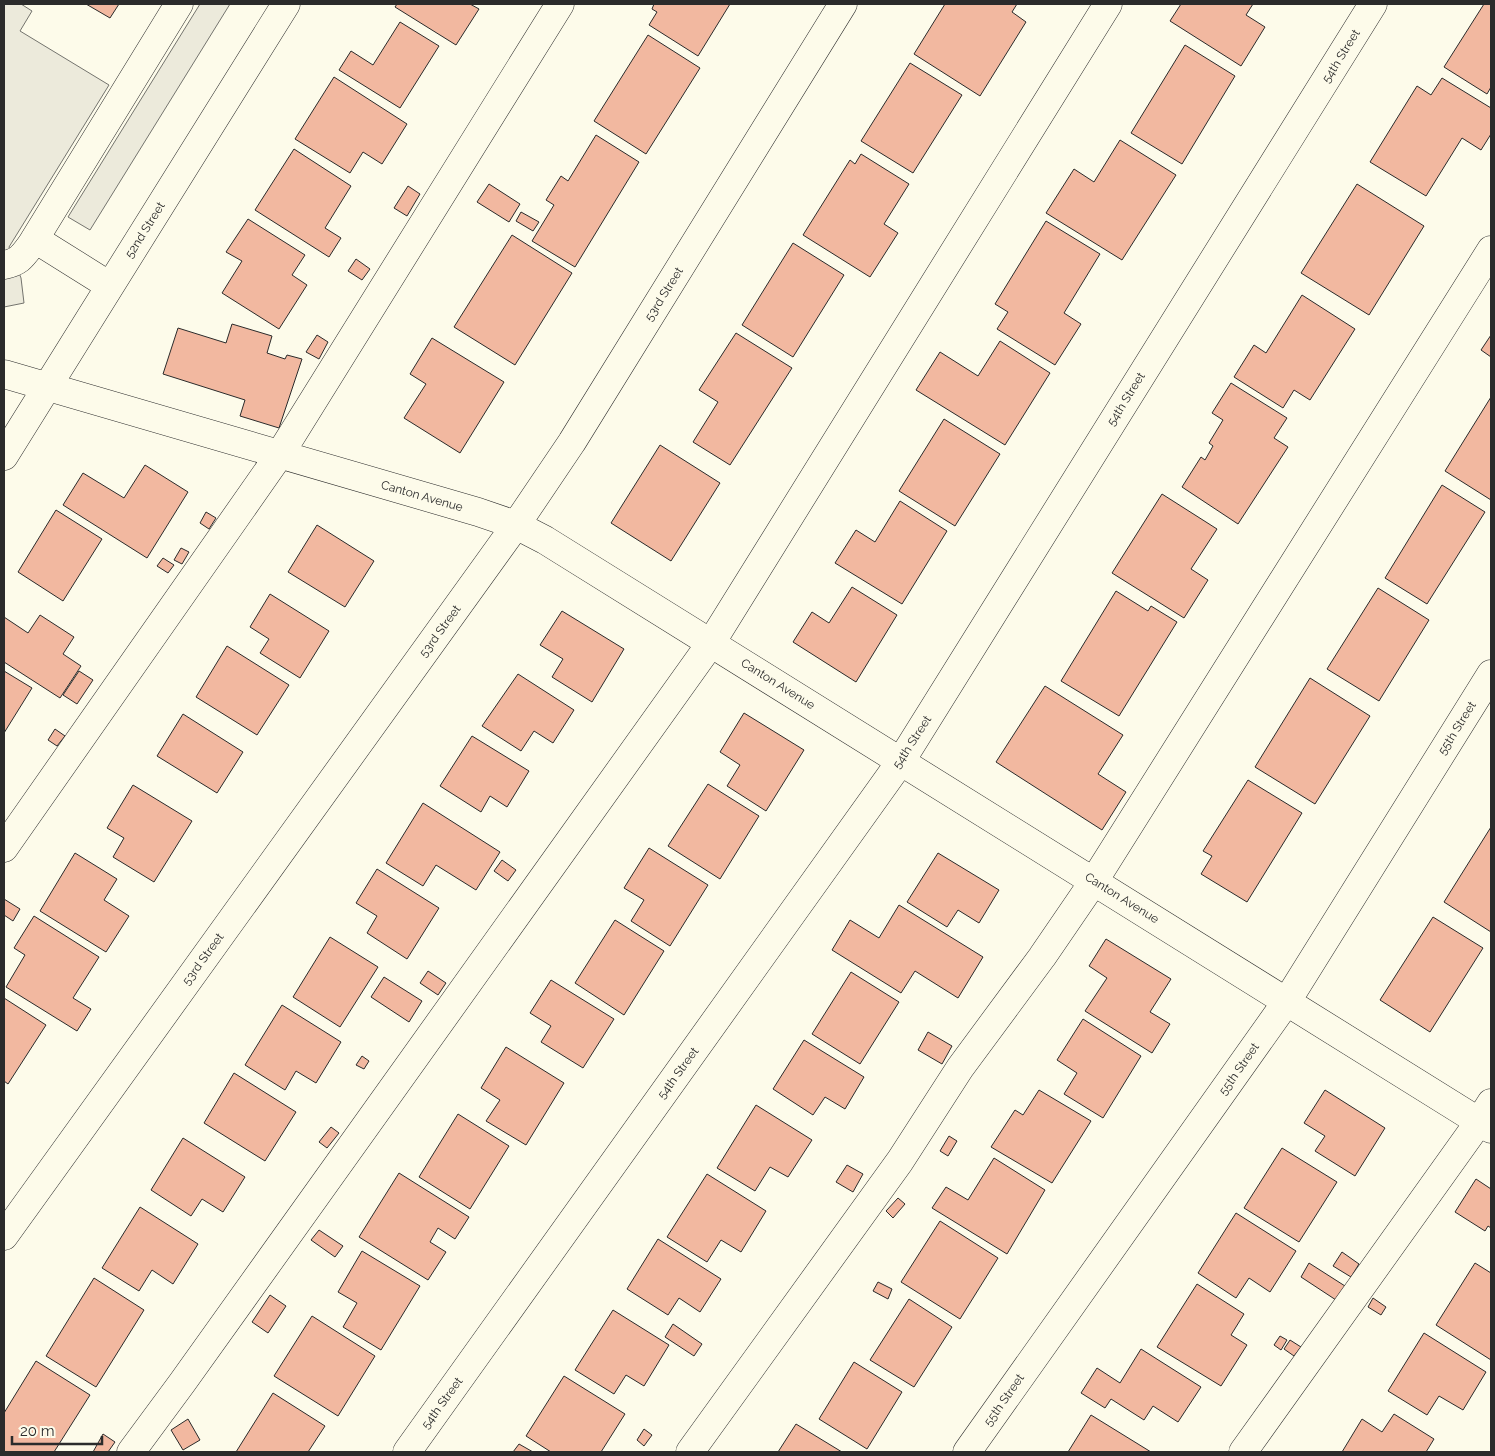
<svg xmlns="http://www.w3.org/2000/svg" width="1495" height="1456" viewBox="0 0 1495 1456" font-family="Raleway,sans-serif">
<style>
.parking{fill:#eceadb;stroke:#74746e}
.building{fill:#f2b8a0;stroke:#2b2b2b}
.lines{fill:none;stroke-linecap:round;stroke-linejoin:round}
.minor-casing{stroke:#2b2b2b;stroke-width:29}
.minor{stroke:#fdfbea;stroke-width:28}
.labels{text-anchor:middle;stroke-width:4;stroke-linejoin:round;paint-order:stroke}
.street-label{font-size:12px;fill:#2b2b2b;stroke:#fdfbea}
</style>
<rect width="100%" height="100%" fill="#fdfbea"/>
<path class="parking" d="M4,4H21L32,11L20,31L109,85L9,247L21,278L24,303L4,307Z
M200,4H230L90,230L68,217Z"/>
<path class="building" d="M86,4H119L110,18Z
M397,4H470L479,9L456,45L395,7Z
M654,4H730L698,56L649,25L657,12L652,9Z
M945,4H1017L1012,12L1026,22L980,96L914,54Z
M1181,4H1253L1246,15L1265,27L1241,66L1170,21Z
M1484,4H1491V87L1487,94L1444,67Z
M400,22L439,46L400,108L339,70L351,51L373,65Z
M648,35L700,68L646,154L594,121Z
M1185,45L1235,76L1182,164L1131,133Z
M910,63L962,95L913,173L861,141Z
M334,77L407,124L382,164L363,152L350,173L295,139Z
M1442,78L1491,108V134L1481,150L1462,138L1426,196L1370,162L1417,86L1431,95Z
M596,135L639,162L575,267L532,241L554,205L546,200L561,176L568,181Z
M1120,140L1176,175L1122,260L1046,213L1074,169L1094,182Z
M294,149L351,186L325,228L341,238L329,257L255,210Z
M861,154L909,184L884,224L898,233L870,277L803,235L850,160L855,164Z
M489,184L520,204L509,222L477,202Z
M1357,184L1424,226L1369,315L1301,273Z
M408,186L420,194L407,216L394,208Z
M521,212L539,222L533,231L516,221Z
M248,219L305,255L292,275L307,285L279,329L222,293L242,261L226,252Z
M1046,221L1100,254L1064,313L1081,324L1055,365L997,329L1008,312L995,304Z
M512,235L572,273L515,365L454,327Z
M793,243L844,275L793,357L742,325Z
M356,259L370,269L362,280L348,271Z
M1302,295L1355,329L1310,400L1294,390L1283,408L1234,377L1254,345L1266,353Z
M232,324L272,336L267,353L285,359L287,355L302,359L279,428L240,416L245,400L163,374L178,328L226,343Z
M736,333L792,368L730,465L693,442L718,402L699,390Z
M317,335L328,342L319,359L306,352Z
M1491,335V357L1481,350Z
M432,338L504,382L460,453L404,418L426,384L410,374Z
M1000,341L1050,373L1005,445L916,390L940,352L978,376Z
M1231,383L1287,418L1274,438L1288,447L1238,524L1182,487L1201,457L1205,460L1213,446L1209,443L1223,420L1212,413Z
M1491,397V500L1445,471Z
M944,419L1000,454L955,526L899,491Z
M660,445L720,483L671,561L611,523Z
M145,465L188,492L147,558L63,505L83,473L124,498Z
M1442,485L1485,512L1427,604L1385,578Z
M1162,494L1217,529L1191,569L1208,580L1184,618L1112,573Z
M900,501L947,531L902,604L835,563L856,530L875,542Z
M56,510L102,539L63,601L18,572Z
M206,512L216,518L209,529L200,523Z
M317,525L374,561L345,607L288,572Z
M181,548L189,552L182,564L174,560Z
M163,558L174,565L168,573L157,566Z
M852,587L897,615L856,682L793,642L812,612L829,623Z
M1378,588L1429,620L1379,701L1327,669Z
M1116,591L1148,611L1151,606L1177,622L1119,716L1061,681Z
M270,594L329,631L300,678L260,653L269,639L250,627Z
M562,611L624,649L592,702L552,677L563,659L540,645Z
M40,615L74,637L63,654L81,666L60,698L4,662V617L28,633Z
M227,646L289,685L257,735L196,697Z
M4,671L32,688L4,733Z
M79,671L93,680L77,704L63,695Z
M518,674L574,710L553,743L534,731L521,751L482,726Z
M1310,678L1370,716L1315,804L1255,767Z
M1045,686L1123,735L1098,774L1126,792L1102,830L996,762Z
M744,713L804,750L766,811L727,786L740,765L720,752Z
M183,714L243,752L217,793L157,756Z
M55,729L65,736L57,746L48,740Z
M472,736L529,771L507,807L490,796L481,812L440,786Z
M1248,780L1302,813L1247,902L1201,874L1212,856L1203,851Z
M708,784L759,816L720,879L668,846Z
M133,785L192,821L154,882L113,857L124,838L107,828Z
M423,803L500,852L476,890L436,865L423,886L386,863Z
M1491,827V932L1444,902Z
M649,848L708,885L670,946L631,921L644,900L624,888Z
M75,853L117,879L104,900L129,916L106,952L40,911Z
M938,853L999,890L979,923L958,910L947,927L907,902Z
M502,860L516,870L508,881L494,871Z
M377,869L439,908L407,959L367,933L377,916L356,903Z
M4,899L20,909L13,921L4,915Z
M899,905L983,957L958,998L915,971L901,993L832,950L850,920L879,938Z
M34,916L99,957L73,998L91,1009L77,1031L6,987L25,955L14,948Z
M1433,917L1483,948L1430,1032L1380,1000Z
M615,920L664,951L624,1015L575,983Z
M330,937L378,967L340,1027L293,997Z
M1106,939L1171,979L1150,1012L1170,1024L1152,1053L1085,1011L1107,978L1089,966Z
M428,971L446,983L438,995L420,983Z
M851,972L899,1002L860,1064L812,1034Z
M384,977L422,1001L409,1022L371,997Z
M551,980L614,1019L583,1068L541,1042L551,1026L530,1013Z
M4,998L46,1025L8,1084L4,1081Z
M282,1005L341,1042L316,1083L296,1071L285,1090L245,1065Z
M1083,1019L1141,1056L1103,1118L1064,1094L1077,1073L1057,1060Z
M928,1032L952,1046L942,1064L918,1050Z
M804,1040L864,1077L845,1109L825,1097L813,1115L773,1089Z
M506,1047L564,1083L526,1145L486,1121L500,1100L481,1088Z
M362,1056L369,1061L364,1069L356,1065Z
M234,1073L296,1112L265,1161L204,1123Z
M1039,1090L1091,1121L1052,1183L991,1147L1015,1110L1023,1115Z
M1325,1090L1385,1128L1355,1176L1315,1151L1325,1136L1304,1123Z
M756,1105L812,1140L788,1177L770,1167L755,1191L717,1168Z
M458,1114L509,1146L470,1209L419,1177Z
M331,1127L339,1133L327,1148L319,1142Z
M949,1136L957,1141L948,1156L940,1151Z
M183,1138L245,1177L223,1212L202,1199L191,1216L151,1190Z
M1282,1148L1337,1182L1299,1242L1244,1208Z
M994,1158L1045,1190L1007,1254L932,1208L946,1187L968,1200Z
M847,1165L863,1174L853,1192L836,1182Z
M399,1173L469,1217L455,1239L438,1228L430,1242L446,1252L428,1280L359,1237Z
M707,1174L766,1211L741,1252L721,1240L707,1262L667,1237Z
M1476,1179L1491,1189V1228L1488,1226L1485,1231L1455,1212Z
M898,1198L905,1204L893,1218L886,1211Z
M140,1207L198,1244L173,1284L152,1270L139,1291L102,1268Z
M1236,1213L1296,1251L1270,1292L1249,1278L1236,1298L1198,1273Z
M940,1221L998,1258L960,1319L901,1282Z
M319,1230L343,1246L335,1257L311,1240Z
M658,1239L721,1279L700,1312L679,1298L668,1315L627,1289Z
M362,1251L420,1286L381,1350L343,1327L357,1303L338,1292Z
M1342,1252L1359,1264L1351,1277L1333,1266Z
M1309,1263L1345,1286L1336,1300L1301,1277Z
M1475,1263L1491,1273V1360L1436,1325Z
M94,1278L144,1310L96,1387L46,1356Z
M878,1282L892,1289L888,1299L873,1291Z
M1197,1284L1244,1314L1231,1335L1247,1345L1221,1386L1157,1347Z
M270,1295L286,1306L268,1333L252,1322Z
M1373,1298L1386,1307L1381,1315L1368,1307Z
M909,1299L952,1327L914,1387L870,1360Z
M613,1310L669,1345L644,1386L626,1375L614,1394L575,1370Z
M312,1316L375,1356L338,1416L274,1376Z
M673,1324L702,1344L694,1356L665,1337Z
M1424,1333L1486,1372L1463,1410L1439,1396L1427,1415L1388,1391Z
M1280,1336L1287,1340L1281,1350L1274,1345Z
M1290,1340L1301,1347L1294,1356L1284,1349Z
M1141,1349L1201,1387L1178,1422L1153,1406L1144,1420L1111,1399L1105,1408L1081,1393L1097,1368L1120,1383Z
M36,1361L90,1395L54,1452H6L4,1451V1413Z
M854,1362L902,1392L867,1449L819,1419Z
M564,1376L625,1414L601,1452H551L526,1436Z
M273,1393L325,1426L308,1452H236Z
M1394,1414L1434,1439L1426,1452H1342L1362,1419L1382,1432Z
M1091,1415L1151,1452H1068Z
M188,1419L200,1440L183,1450L171,1430Z
M796,1424L842,1452H778Z
M644,1429L652,1435L644,1446L637,1440Z
M103,1434L115,1442L108,1452H93Z
M519,1444L533,1452H513Z"/>
<g class="lines">
<defs>
<path id="minor" d="M35,239L110,286
M4,265C19,262 22,257 31,245L179,4
M4,374L478,512L516,525L545,540L1491,1129
M4,456L286,4
M4,848L280,454L560,4
M4,1236L516,525L572,442L843,4
M131,1452L182,1383L711,643L1108,4
M407,1452L901,761L1373,4
M690,1452L900,1161L960,1068L1042,957L1094,881L1491,250
M967,1452L1287,1001L1491,674
M1243,1452L1479,1122L1491,1103"/>
</defs>
<use href="#minor" class="minor-casing"/>
<use href="#minor" class="minor"/>
</g>
<g class="labels">
<g class="street-label">
<text transform="translate(1341 56) rotate(-58)" y="4">54th Street</text>
<text transform="translate(145 230) rotate(-58)" y="4">52nd Street</text>
<text transform="translate(664 294) rotate(-58)" y="4">53rd Street</text>
<text transform="translate(1126 399) rotate(-58)" y="4">54th Street</text>
<text transform="translate(422 496) rotate(16)" y="4">Canton Avenue</text>
<text transform="translate(440 631) rotate(-54)" y="4">53rd Street</text>
<text transform="translate(778 684) rotate(32)" y="4">Canton Avenue</text>
<text transform="translate(1457 728) rotate(-58)" y="4">55th Street</text>
<text transform="translate(912 742) rotate(-57)" y="4">54th Street</text>
<text transform="translate(1122 898) rotate(32)" y="4">Canton Avenue</text>
<text transform="translate(203 959) rotate(-54)" y="4">53rd Street</text>
<text transform="translate(1239 1069) rotate(-55)" y="4">55th Street</text>
<text transform="translate(678 1073) rotate(-54)" y="4">54th Street</text>
<text transform="translate(1004 1400) rotate(-55)" y="4">55th Street</text>
<text transform="translate(442 1403) rotate(-54)" y="4">54th Street</text>
</g>
</g>
<rect width="1495" height="1456" fill="none" stroke="#2b2b2b" stroke-width="10"/>
<path d="M12 1436v8h90v-8" fill="none" stroke="#2b2b2b" stroke-width="2.5"/>
<text x="20" y="1436" font-size="15" fill="#2b2b2b" stroke="#fdfbea" stroke-width="4" paint-order="stroke">20 m</text>
</svg>
